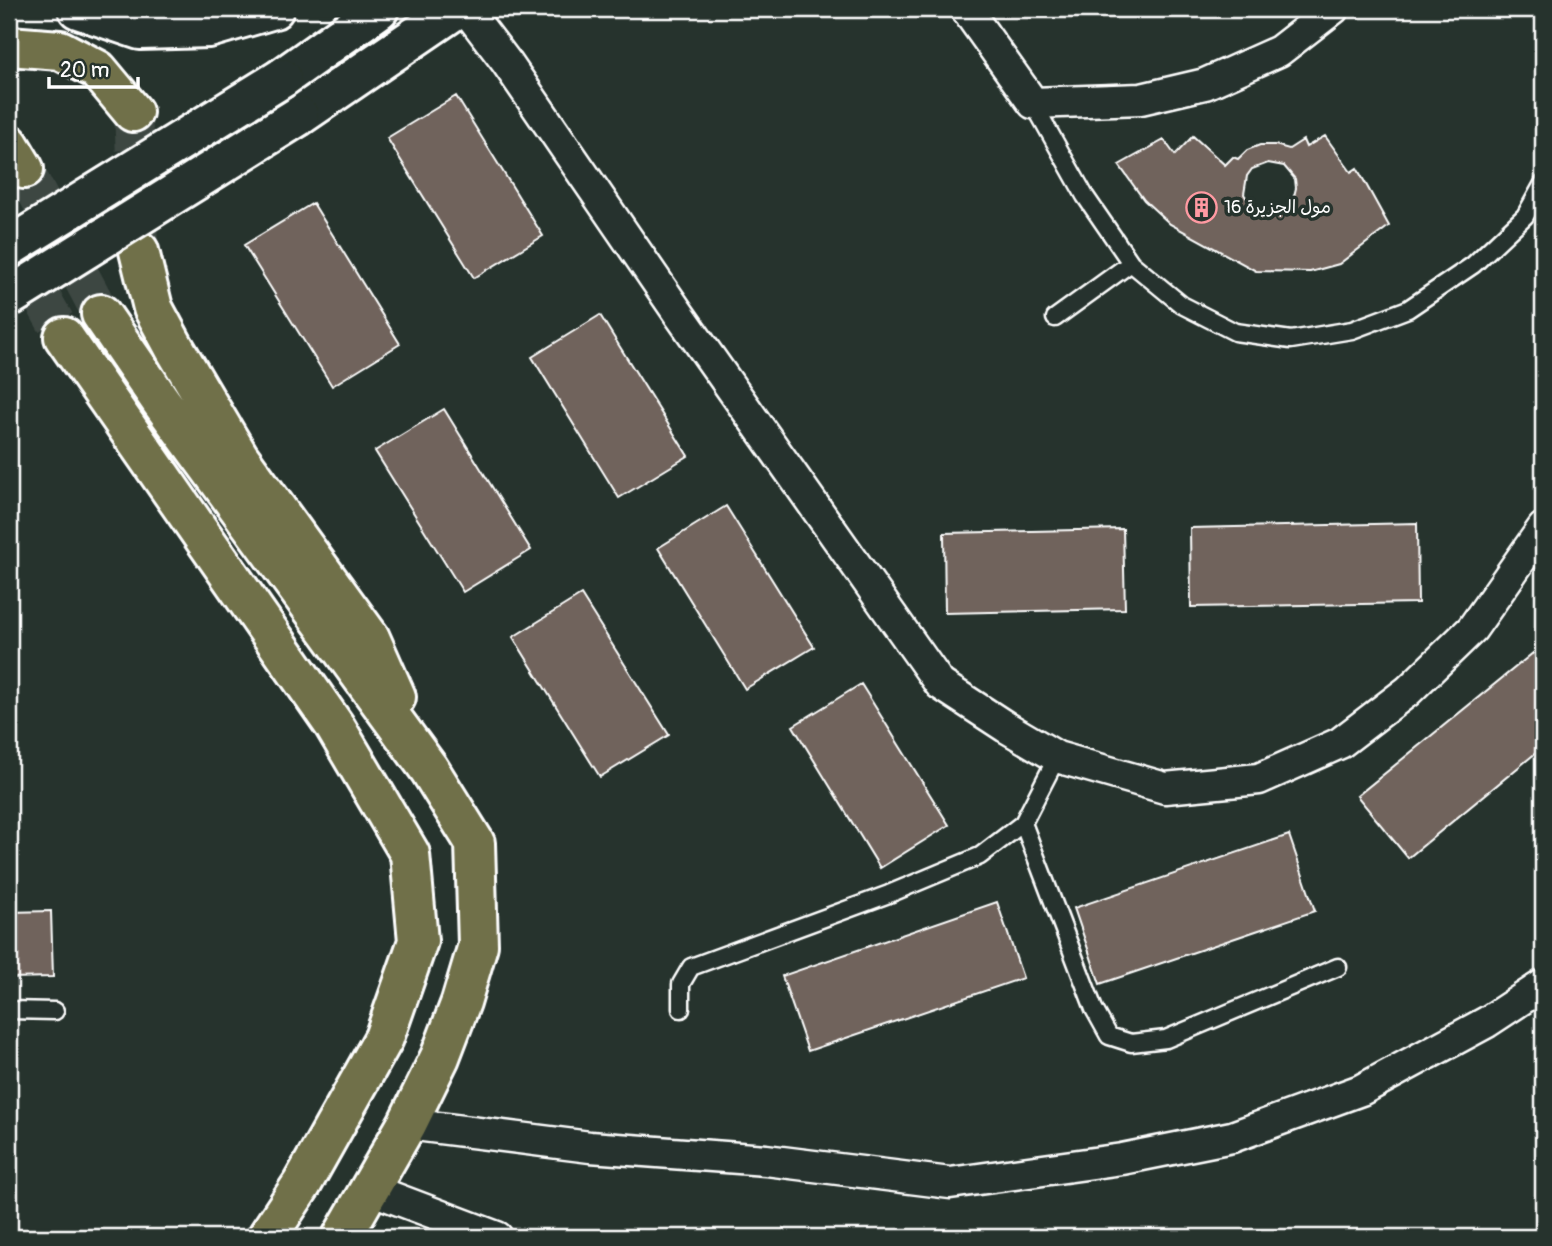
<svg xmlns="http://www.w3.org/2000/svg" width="1552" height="1246" viewBox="0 0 1552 1246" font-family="Pangolin,'Playpen Sans Arabic',sans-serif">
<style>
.building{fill:#70645c;stroke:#fff;stroke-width:2;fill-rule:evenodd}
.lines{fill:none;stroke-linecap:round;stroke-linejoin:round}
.primary-tunnel{stroke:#3c4742;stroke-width:38;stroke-dasharray:38 19;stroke-linecap:butt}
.lane-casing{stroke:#fff;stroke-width:21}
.street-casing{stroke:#fff;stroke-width:35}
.secondary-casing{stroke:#fff;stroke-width:44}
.primary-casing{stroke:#fff;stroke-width:44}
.lane{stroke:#26332d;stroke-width:16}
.street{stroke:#26332d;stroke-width:30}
.secondary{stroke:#26332d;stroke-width:38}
.primary{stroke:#6f704a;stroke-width:38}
.secondary-bridge-casing{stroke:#fff;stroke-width:44;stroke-linecap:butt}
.secondary-bridge{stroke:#26332d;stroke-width:38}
.labels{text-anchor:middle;stroke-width:7;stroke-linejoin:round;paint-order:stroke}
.poi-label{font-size:18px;fill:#fff;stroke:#26332d;text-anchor:start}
</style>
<rect width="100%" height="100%" fill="#26332d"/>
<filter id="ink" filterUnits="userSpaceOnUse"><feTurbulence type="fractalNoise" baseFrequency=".0143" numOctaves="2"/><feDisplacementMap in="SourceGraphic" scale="14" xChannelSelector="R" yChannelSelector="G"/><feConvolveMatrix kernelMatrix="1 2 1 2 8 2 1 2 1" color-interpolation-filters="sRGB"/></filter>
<g filter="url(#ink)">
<path class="building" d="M456,96L543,236L474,278L387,138Z
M1193,136L1225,165L1233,157L1238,159L1247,150L1260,145H1275L1289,149L1303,140L1306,147L1325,136L1351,172L1357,168L1389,226L1339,264L1310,272L1256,271L1170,224L1144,200L1119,165L1164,140L1175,155ZM1268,163L1284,166L1295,179L1296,188L1292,204L1279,214H1261L1253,209L1244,194L1247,176L1252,169Z
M313,203L400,344L332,386L244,245Z
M600,315L688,456L619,498L532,357Z
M444,409L531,550L463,592L375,451Z
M726,506L814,647L745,689L658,548Z
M1417,523L1418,603L1191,607L1190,528Z
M1123,529L1125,609L945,613L944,533Z
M581,595L669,735L600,777L513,637Z
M1533,653L1543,665V747L1408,858L1357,796Z
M861,684L949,825L880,868L793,726Z
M1289,835L1315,911L1100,984L1074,908Z
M997,902L1023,978L808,1051L782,976Z
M51,911L53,977L9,978V912Z"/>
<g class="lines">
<path class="primary-tunnel" d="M133,112L139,245
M24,169L101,314
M9,240L64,337"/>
<defs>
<path id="lane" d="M1033,103L1085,196L1131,263L1182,305L1235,332L1291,340L1352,330L1408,309L1473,265L1525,216L1543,184
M1055,318L1131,263
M1023,823L1094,1009L1109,1036L1131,1043L1166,1039L1338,967
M681,1009V984L691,967L889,894L980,856L1023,823L1057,757
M9,1010L55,1011"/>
<path id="street" d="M466,9L507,63L679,314L940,684L1006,727L1057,757L1165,788L1259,779L1340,743L1408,691L1472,629L1543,528
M966,9L1033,103L1141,99L1205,84L1279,51L1333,9
M407,1124L590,1147L766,1160L950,1183L1122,1159L1232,1137L1361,1090L1487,1022L1543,985
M370,1189L497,1237"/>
<path id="secondary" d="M78,9L140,30L209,28L274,9
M282,78L379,9
M299,116L456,9"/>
<path id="primary" d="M9,46L60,50L98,70L133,112
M9,144L24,169
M139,251L153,308L174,347L239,457L370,638L396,697
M101,314L160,400L429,769L475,843L478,945L461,1002L440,1057L407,1124L342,1237
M64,337L334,725L410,854L418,941L384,1038L302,1184L267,1237"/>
</defs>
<use href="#lane" class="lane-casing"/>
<use href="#street" class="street-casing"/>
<use href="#secondary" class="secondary-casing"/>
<use href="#primary" class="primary-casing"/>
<use href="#lane" class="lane"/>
<use href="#street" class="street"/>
<use href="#secondary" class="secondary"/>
<use href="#primary" class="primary"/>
<defs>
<path id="secondary-bridge" d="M9,247L282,78
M9,297L299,116"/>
</defs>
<use href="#secondary-bridge" class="secondary-bridge-casing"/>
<use href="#secondary-bridge" class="secondary-bridge"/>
</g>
</g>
<defs>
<symbol id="building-ring" viewBox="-11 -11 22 22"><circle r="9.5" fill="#26332d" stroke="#ff9aa2" stroke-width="1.5"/><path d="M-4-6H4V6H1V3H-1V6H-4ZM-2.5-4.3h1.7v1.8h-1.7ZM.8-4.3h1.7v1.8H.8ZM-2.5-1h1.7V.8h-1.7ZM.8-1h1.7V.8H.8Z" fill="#ff9aa2"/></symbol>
</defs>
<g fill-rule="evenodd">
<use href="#building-ring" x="1184" y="190" width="35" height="35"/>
</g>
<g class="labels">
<g class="poi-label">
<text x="1224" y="213">مول الجزيرة 16</text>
</g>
</g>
<rect width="1552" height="1246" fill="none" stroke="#26332d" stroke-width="35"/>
<rect x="18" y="18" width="1517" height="1211" fill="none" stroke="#fff" stroke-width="2.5" filter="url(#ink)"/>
<path d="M49 77v10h89v-10" fill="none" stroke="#ffffff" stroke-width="3.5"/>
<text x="60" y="77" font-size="21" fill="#ffffff" stroke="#26332d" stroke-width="5" paint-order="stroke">20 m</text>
</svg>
